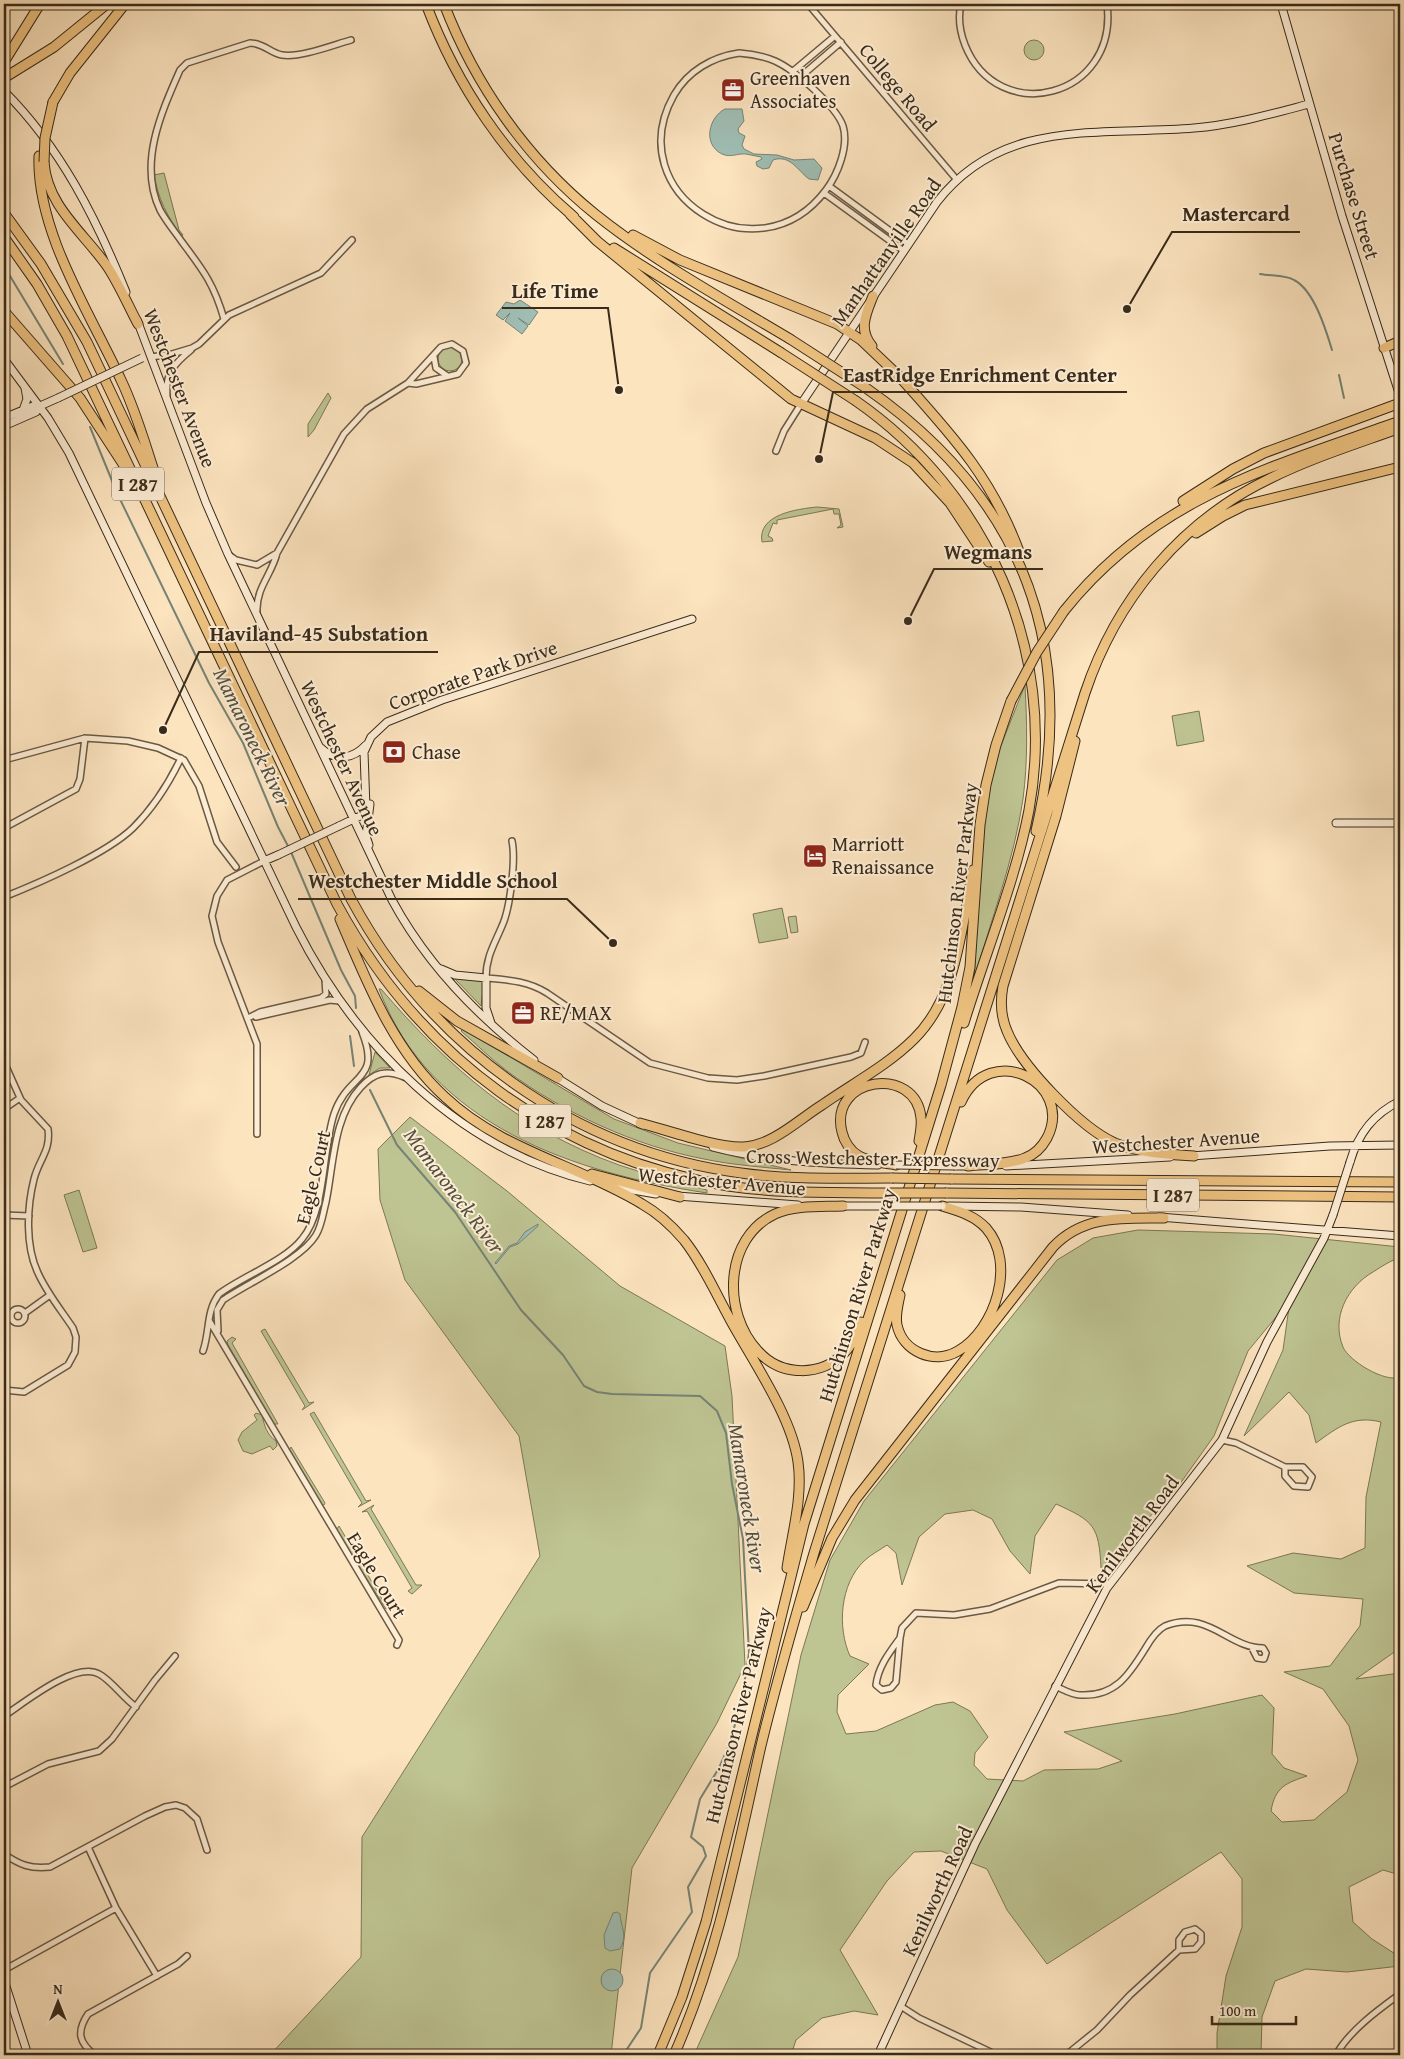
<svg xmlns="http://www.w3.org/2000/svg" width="1404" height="2059" viewBox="0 0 1404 2059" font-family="'Gentium Book Plus',serif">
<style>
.green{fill:#bec492;stroke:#7c7856;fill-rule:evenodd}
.water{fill:#9fbeb4;stroke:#768376}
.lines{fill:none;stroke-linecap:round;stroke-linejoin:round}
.stream{stroke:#768376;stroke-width:2}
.street-casing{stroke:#6a5943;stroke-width:8}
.secondary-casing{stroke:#392b1a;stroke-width:9}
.highway-casing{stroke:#392b1a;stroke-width:11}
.street{stroke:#fdedd5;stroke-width:5}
.secondary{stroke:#fdedd5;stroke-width:7}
.highway{stroke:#eec280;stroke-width:9}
.secondary-bridge-casing{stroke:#392b1a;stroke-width:9;stroke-linecap:butt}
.highway-bridge-casing{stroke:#392b1a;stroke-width:11;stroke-linecap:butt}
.secondary-bridge{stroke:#fdedd5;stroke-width:7}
.highway-bridge{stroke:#eec280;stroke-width:9}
.labels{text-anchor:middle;stroke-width:4;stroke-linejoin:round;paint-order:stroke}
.shield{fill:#fdedd5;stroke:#746552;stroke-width:1}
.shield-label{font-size:19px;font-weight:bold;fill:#392b1a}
.poi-label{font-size:20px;fill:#392b1a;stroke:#fdedd5;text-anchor:start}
.street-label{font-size:20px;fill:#392b1a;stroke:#fdedd5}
.water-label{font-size:21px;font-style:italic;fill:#525040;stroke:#fdedd5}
.leader{fill:none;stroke:#392b1a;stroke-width:2}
.callout-dot{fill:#392b1a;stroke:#fdedd5;stroke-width:2}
.callout-label{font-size:21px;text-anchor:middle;font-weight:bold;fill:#392b1a;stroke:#fdedd5;stroke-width:4;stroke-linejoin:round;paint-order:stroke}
</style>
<rect width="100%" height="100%" fill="#fce4bf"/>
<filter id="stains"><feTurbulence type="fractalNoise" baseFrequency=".004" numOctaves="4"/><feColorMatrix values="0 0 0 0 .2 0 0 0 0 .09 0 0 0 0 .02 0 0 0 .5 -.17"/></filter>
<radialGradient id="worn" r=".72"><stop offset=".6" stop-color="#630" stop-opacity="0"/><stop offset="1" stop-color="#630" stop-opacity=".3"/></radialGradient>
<path class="green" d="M1024 50a10 10 0 1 1 20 0a10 10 0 1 1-20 0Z
M164,173L179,230L183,235L181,236C168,217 158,199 154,175Z
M438 359a12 12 0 1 1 24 0a12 12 0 1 1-24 0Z
M328,393L331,398L314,430L308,437V424Z
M817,507L839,509L843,527L837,528L841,525L839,514H834L833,509L777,520V524L773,523L768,536L772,538L773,541L762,542C757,514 798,509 817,507Z
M1025,685C1027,723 1028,761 1023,799C1014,860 991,920 974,979L982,848L989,790L998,753Z
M1199,711L1204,741L1177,746L1172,716Z
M782,908L788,938L759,943L753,914Z
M796,916L798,932L791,933L788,917Z
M454,978L481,980L484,984L481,1006Z
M379,989H381C449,1068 519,1129 619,1165C648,1175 678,1182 707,1190V1193C575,1173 430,1126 379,989Z
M463,1029L614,1119L678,1143L791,1170C762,1167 732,1165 704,1159C635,1146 564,1113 507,1071C491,1059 476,1044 461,1031Z
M375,1052L390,1068H380L369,1075Z
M410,1117L507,1191L620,1286L725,1346L732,1396L745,1665L717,1723L632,1868L611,2055H270L361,1957L362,1837L540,1556L519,1436L405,1280L380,1200L378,1149Z
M79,1190L97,1248L83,1252L64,1195Z
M1138,1230L1274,1234L1400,1247V1258C1391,1260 1381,1267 1373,1272C1347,1287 1331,1318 1343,1347C1349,1361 1385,1383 1400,1377V1648L1356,1679L1400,1673V1875L1383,1870L1349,1887L1353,1922L1372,1939L1400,1957V1966L1347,1972L1306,1969L1275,1981L1262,2017L1261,2055H1217V2033L1226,1976L1242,1927V1879L1221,1852L1047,1964L1007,1910L987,1869L941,1851L914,1852L887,1881L840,1950L878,2015L854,2011L822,2018L796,2040L791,2055H694L738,1957L801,1655L830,1560L864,1501L1057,1260L1093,1238ZM1290,1300L1283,1350L1244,1436L1289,1392L1309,1415L1316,1443C1338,1427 1353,1415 1381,1422L1366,1497L1365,1548L1341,1559L1293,1553L1247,1566L1294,1593L1363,1599L1360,1626L1330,1666L1284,1672L1323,1689L1349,1726L1358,1760L1347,1792L1314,1820L1282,1822L1271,1811C1275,1787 1286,1783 1307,1776L1284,1768L1272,1754L1274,1708L1262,1695L1175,1714L1064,1732L1122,1761L1098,1769L1044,1770L1023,1781L987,1779L974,1765L975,1753L988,1737L970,1711L953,1702L935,1705L876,1731L846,1734L837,1712L838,1695L869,1664L850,1656C837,1627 840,1584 864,1561C870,1555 880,1550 887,1545L896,1553L902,1585L919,1537L945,1514L973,1510L992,1519L1010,1551L1030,1574L1035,1536L1056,1504C1094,1521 1099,1526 1101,1568L1177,1488L1214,1436L1248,1351Z
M265,1329L309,1403L314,1402L302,1410L305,1406L261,1331Z
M232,1337L236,1339L232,1343L278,1424H274L228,1345L227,1341Z
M314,1412L366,1501L371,1500L358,1507L362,1503L310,1414Z
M256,1413L262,1415C264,1425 267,1435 276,1441L277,1446L273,1450L270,1446L252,1454L243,1451L238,1440L242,1432L257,1420L254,1415Z
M291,1447L325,1503L324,1505L321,1504L289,1450Z
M374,1505L371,1509L416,1585H422L412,1594L408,1591L412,1588L367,1511L362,1512Z
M339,1526L385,1604L390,1602L392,1605L386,1609L336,1530Z"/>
<path class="water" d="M725,109H742L744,121L738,129L739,133L745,136L742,145L744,149L754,154L777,155L794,160L814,159L822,168L818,180L809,179C798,171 790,154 773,160L769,168L763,169L757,166L756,162L762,159L761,157C756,156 751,155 746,154C738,153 731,158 722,154C702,144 709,117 725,109Z
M520,300L538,312L529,325L518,318L528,326L522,334L505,321L510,313L503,320L496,315L506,302L514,304Z
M538,1224V1226L518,1244L510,1247L496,1264L495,1263L509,1246L517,1243L525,1232Z
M617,1912L620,1914C621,1927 628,1936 620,1949L610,1951L605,1948L604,1935L613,1913Z
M601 1980a11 11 0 1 1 22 0a11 11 0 1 1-22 0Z"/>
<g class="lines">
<path class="stream" d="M4,266L63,364
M1260,274C1270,276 1286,275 1294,280C1314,290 1326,330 1332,350
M1339,375L1344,398
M90,427L117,493L209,683L243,743L278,827L289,848
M291,852L341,970L355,996L356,1008
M350,1036L354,1066
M370,1090L397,1145L455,1212L521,1310L563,1355L584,1386L597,1392L612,1394L700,1396L717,1411L726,1433L732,1484L743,1539L749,1653L742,1698L730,1743L719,1768L700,1799L691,1837L703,1847L706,1856L688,1887L692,1912L650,1973L641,2028L623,2055"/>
<defs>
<path id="street" d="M808,4L957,180
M961,4C958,17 960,32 965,45C998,128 1119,98 1107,4
M739,53C752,54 763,56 775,61C795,70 836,106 843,126C849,146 838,174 826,190C757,282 618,194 674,95C688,71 712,57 739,53Z
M792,72L835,36
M799,78L841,42
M829,186L908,244
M824,193L904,251
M224,319C214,284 203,270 182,242C175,232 166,221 160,210C138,164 161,113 180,70L187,63L250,43C264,43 270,53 282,55C300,58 333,45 351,40
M151,357L172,354L192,348L199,344L229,315L321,273L352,240
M434,357L436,368L446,375
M167,395C165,373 175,363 191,350
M776,451L784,431L801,404
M229,555L236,560L257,565L277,553
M257,611C256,588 272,574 277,553L344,434L367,409L408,383L441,347L452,344L463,351L466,363L458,374L416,384L408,383
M4,760L85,738L128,741L158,748L184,760L199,786L217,842L236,867
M4,828L76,789L80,779L85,738
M512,841C516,860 510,909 502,926C494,945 486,957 486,978C509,980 528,981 547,993L650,1063L708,1078L737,1080L764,1076L851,1057L861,1053L865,1042
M4,897C39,883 106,854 133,828C153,808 169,783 181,758
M256,1017L330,1000L339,1001
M248,1018L260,1012L321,998L326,994L325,980
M4,1062L21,1100L48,1129C51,1151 39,1159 34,1179C27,1207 25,1246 38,1273C47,1293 61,1310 73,1328L76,1337L75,1352L68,1365L24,1392L4,1390
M4,1109L20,1098
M257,1134V1044L218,942L212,916L217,896L227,880L264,861
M4,1215L29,1216
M11 1316a7 7 0 1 1 14 0a7 7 0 1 1-14 0Z
M25,1313L50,1295
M210,1322L399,1640L397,1645
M218,1331L217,1310L223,1300C248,1283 302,1259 316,1235C322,1225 323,1213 326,1202C334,1163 333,1117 361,1087C374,1073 386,1069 404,1077
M203,1351C210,1331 206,1311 219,1294C243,1276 285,1261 302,1239C326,1211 322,1150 334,1114C348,1072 382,1082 362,1032
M1222,1440L1236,1443L1285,1467H1303L1312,1477L1308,1487L1294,1486L1285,1476V1467
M900,1638L902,1628L916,1613L954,1615L990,1609L1059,1583L1110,1584
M900,1638L896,1682L891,1688L882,1690L876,1685C878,1667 889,1653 900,1638Z
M1055,1686C1062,1689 1072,1695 1080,1695C1115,1697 1129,1675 1145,1649C1149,1642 1157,1630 1165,1626C1208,1609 1228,1648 1263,1648L1266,1653L1264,1659L1257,1658L1252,1648
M4,1716C24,1703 75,1661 99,1674C111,1680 123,1698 136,1707
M4,1787L48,1764L99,1751L112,1739L155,1680L175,1656
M88,1847L116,1908L157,1976
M4,1854C20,1865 30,1869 50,1867L145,1816L165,1807L176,1805L185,1808L197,1819L207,1850
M4,1970L116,1908
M902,2007L919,2018L997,2055
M95,2055C79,2043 76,2032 88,2014L178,1964L187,1956
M1066,2055L1097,2030L1130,1995L1179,1950L1195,1949L1201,1942V1934L1195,1929L1185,1932L1179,1940V1950
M1336,2055C1349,2031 1378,2010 1400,1994"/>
<path id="secondary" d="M1281,4L1342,216L1400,396
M4,91C61,148 96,218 126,292
M137,320L206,503L228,554L392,900C426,963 477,1016 534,1060
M4,359L48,418L69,453L296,927C355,1044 458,1149 590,1181
M801,404L937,202C1003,117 1100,136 1194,128C1233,125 1271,114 1309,104
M23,410L27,399L25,388
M4,418L33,406H40
M4,426L36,412L40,406L58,398
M321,748C336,762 353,759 366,745
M1336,823H1400
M339,826L360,816L366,808L364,752L371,737L387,722L442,700L692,619
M369,845L366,836L370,804
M264,861L278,855
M441,969L455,975L486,978V1008L491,1023
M554,1076L602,1106L643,1125
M713,1147C767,1161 822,1164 878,1165
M1191,1156L1330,1146L1400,1145
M1350,1162C1358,1134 1373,1114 1400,1101
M955,1166H973
M1006,1166L1170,1157
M615,1187L656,1194
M677,1196L798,1205
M839,1206H883
M949,1206L1021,1207L1128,1215
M1159,1217L1400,1236
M4,1980L28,2055
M878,2055L975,1844L1107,1588L1222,1440L1267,1342L1324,1238L1333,1215"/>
<path id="highway" d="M426,4C457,86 507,160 574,217
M444,4C475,85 527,159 595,214C655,262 725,300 790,339
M4,62L40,4
M4,78L54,47L107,4
M53,102L70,73L125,4
M39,156C36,231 90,313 121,380C136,411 145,444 156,477
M44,162C47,206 83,232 107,266C119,284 128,305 138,324
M4,213L41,264L87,342L351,899C430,1046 574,1151 741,1173C791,1180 842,1178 892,1178
M570,214L597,241L791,399L875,438L913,463L950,503L989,562
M633,235L680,260L837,324L861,340L901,378
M4,237L37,284L67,336L337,904C419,1056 557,1158 728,1186C781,1194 834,1192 887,1193
M614,248L780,352
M4,311L80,398L123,464
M872,346C858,329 866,314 873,296
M1384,348L1400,341
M897,374C951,434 992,477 1020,554
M866,388C1024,498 1079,645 1036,831
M856,401C987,492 1058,651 1029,810C1016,879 985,954 964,1023
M1183,501L1233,469L1264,453L1400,403
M1196,533L1223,516L1245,505L1400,467
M1064,611C1155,497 1269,468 1400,421
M1075,741L1056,816L1003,986C1000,1002 1001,1017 1007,1031C1021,1066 1081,1128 1115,1143C1140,1153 1167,1154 1194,1156
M340,919C367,982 393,1050 445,1097C501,1150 578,1165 642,1204C658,1213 672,1226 684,1240C703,1264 716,1294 731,1321C753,1361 792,1417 798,1462C803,1497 792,1534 787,1568
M419,991L457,1021L558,1078
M961,1102C990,1039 1075,1083 1047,1138C1042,1147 1034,1155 1025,1158C1008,1165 986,1164 968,1166
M640,1123C667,1130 717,1148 743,1147C772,1146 798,1120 822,1105C852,1084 888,1065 914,1039C958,996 961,927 973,870
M896,1165C884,1163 870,1162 859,1156C850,1151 844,1141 842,1132C828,1077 916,1064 921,1118C922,1126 920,1134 919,1141
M592,1174L680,1197
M951,1179L1400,1182
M946,1193L1400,1197
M843,1206C822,1207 795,1205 775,1214C724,1238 722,1313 758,1351C781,1377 822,1377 845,1352C853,1344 857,1332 861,1322
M1399,1236H1400
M900,1295C898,1305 895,1315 897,1325C903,1352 934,1365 958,1351C995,1330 1017,1263 986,1228C974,1215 958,1211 942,1206
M803,1607L832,1538L855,1500L1053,1247C1083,1215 1123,1218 1164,1218
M658,2055L682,1997L706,1922L804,1524L941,1085L962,1007L970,967L980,825L986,785L996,745L1011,701
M674,2055C717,1958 737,1853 760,1750C776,1683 795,1618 814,1553L1085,693C1116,600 1180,522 1269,479C1311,458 1356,444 1400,428"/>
</defs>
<use href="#street" class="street-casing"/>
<use href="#secondary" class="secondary-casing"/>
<use href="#highway" class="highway-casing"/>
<use href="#street" class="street"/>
<use href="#secondary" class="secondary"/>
<use href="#highway" class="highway"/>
<defs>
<path id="secondary-bridge" d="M58,398L142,358
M278,855L339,826
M896,1165L955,1166
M883,1206H942
M1333,1215L1350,1162"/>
<path id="highway-bridge" d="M44,162L45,138L53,102
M790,339L866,388
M780,352L856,401
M1011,701L1037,652L1064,611
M892,1178L951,1179
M887,1193H946"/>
</defs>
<use href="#secondary-bridge" class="secondary-bridge-casing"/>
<use href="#highway-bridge" class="highway-bridge-casing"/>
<use href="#secondary-bridge" class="secondary-bridge"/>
<use href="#highway-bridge" class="highway-bridge"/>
</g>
<defs>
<symbol id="office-square" viewBox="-11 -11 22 22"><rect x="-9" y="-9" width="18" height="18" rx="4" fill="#8f2418" stroke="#fdedd5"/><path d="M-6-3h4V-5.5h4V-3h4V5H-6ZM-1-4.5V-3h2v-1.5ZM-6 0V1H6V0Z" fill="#fff"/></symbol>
<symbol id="bank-square" viewBox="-11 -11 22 22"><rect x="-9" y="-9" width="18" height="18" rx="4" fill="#8f2418" stroke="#fdedd5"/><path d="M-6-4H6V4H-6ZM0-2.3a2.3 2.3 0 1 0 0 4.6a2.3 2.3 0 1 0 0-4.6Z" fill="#fff"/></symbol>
<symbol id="hotel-square" viewBox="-11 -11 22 22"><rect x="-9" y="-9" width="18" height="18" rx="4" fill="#8f2418" stroke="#fdedd5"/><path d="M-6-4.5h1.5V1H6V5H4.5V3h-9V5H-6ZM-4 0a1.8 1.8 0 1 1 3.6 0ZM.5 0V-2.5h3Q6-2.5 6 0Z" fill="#fff"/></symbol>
</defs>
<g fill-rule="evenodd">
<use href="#office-square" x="719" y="76" width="28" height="28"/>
<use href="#bank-square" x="380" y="738" width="28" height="28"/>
<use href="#hotel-square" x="801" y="842" width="28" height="28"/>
<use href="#office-square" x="509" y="999" width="28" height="28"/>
</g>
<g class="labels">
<g class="shield">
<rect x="112" y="467.5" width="52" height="33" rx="4"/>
<rect x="519" y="1104.5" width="52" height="33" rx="4"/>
<rect x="1147" y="1178.5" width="52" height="33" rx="4"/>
</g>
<g class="shield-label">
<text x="138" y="491">I 287</text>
<text x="545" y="1128">I 287</text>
<text x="1173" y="1202">I 287</text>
</g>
<g class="poi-label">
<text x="750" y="85">Greenhaven<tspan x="750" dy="23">Associates</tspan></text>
<text x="412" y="759">Chase</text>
<text x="832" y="851">Marriott<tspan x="832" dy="23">Renaissance</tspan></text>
<text x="540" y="1020">RE/MAX</text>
</g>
<g class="street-label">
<text transform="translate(898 87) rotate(50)" y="7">College Road</text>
<text transform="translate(1354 196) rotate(73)" y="7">Purchase Street</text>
<text transform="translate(886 252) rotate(-55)" y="7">Manhattanville Road</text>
<text transform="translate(180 388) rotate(69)" y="7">Westchester Avenue</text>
<text transform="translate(473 675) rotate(-19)" y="7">Corporate Park Drive</text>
<text transform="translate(342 758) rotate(65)" y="7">Westchester Avenue</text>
<text transform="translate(957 893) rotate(-83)" y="7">Hutchinson River Parkway</text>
<text transform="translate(1176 1141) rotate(-4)" y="7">Westchester Avenue</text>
<text transform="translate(873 1158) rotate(1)" y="7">Cross Westchester Expressway</text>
<text transform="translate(313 1177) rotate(-77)" y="7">Eagle Court</text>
<text transform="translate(722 1181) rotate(5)" y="7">Westchester Avenue</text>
<text transform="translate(857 1295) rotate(-73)" y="7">Hutchinson River Parkway</text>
<text transform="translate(1132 1534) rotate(-53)" y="7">Kenilworth Road</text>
<text transform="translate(377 1575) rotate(59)" y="7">Eagle Court</text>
<text transform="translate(738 1715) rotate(-76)" y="7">Hutchinson River Parkway</text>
<text transform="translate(937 1891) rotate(-65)" y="7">Kenilworth Road</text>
</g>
<g class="water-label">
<text transform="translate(252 737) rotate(64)" y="7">Mamaroneck River</text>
<text transform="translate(454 1191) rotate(53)" y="7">Mamaroneck River</text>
<text transform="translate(747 1498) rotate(81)" y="7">Mamaroneck River</text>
</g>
</g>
<path class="leader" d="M1127 309L1172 232H1300M619 390L608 308H502M819 459L833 392H1127M908 621L934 569H1043M163 730L199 652H438M613 943L567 899H298"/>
<g class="callout-dot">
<circle cx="1127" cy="309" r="5"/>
<circle cx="619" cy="390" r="5"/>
<circle cx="819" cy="459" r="5"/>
<circle cx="908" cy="621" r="5"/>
<circle cx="163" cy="730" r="5"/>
<circle cx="613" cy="943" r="5"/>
</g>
<g class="callout-label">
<text x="1236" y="221">Mastercard</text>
<text x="555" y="298">Life Time</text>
<text x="980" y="382">EastRidge Enrichment Center</text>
<text x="988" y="559">Wegmans</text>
<text x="319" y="641">Haviland-45 Substation</text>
<text x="433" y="888">Westchester Middle School</text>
</g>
<rect width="1404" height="2059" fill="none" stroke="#fce4bf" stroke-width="20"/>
<rect x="5" y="5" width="1394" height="2049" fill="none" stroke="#392b1a" stroke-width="2.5"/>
<rect x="10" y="10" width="1384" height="2039" fill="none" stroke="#392b1a"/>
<g transform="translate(58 2002)" stroke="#fdedd5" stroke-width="4" paint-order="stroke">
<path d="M0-4L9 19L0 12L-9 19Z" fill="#392b1a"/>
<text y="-8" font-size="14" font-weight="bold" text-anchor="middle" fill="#392b1a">N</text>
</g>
<path d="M1212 2016v8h84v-8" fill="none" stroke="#392b1a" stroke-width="2.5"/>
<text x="1219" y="2016" font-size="15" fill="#392b1a" stroke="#fdedd5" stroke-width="4" paint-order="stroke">100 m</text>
<rect width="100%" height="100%" filter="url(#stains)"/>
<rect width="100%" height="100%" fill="url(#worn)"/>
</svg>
